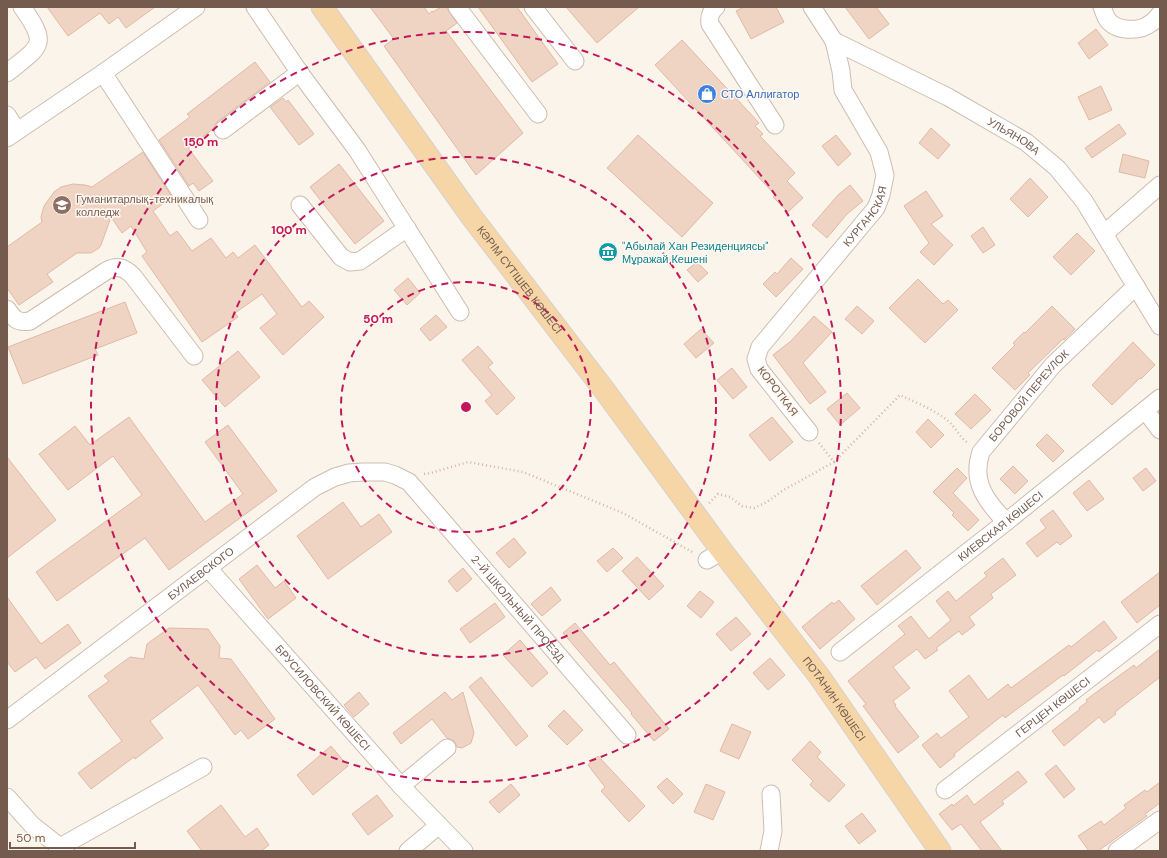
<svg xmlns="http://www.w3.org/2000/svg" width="1167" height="858" viewBox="0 0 1167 858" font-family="'DM Sans',sans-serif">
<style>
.building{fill:#efd3c3;stroke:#e1b9a4}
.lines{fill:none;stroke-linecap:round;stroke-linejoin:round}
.minor-casing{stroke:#cdbcb0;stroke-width:19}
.major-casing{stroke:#d8d1cd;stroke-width:23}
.path{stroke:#d5b6a6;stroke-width:2.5;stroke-dasharray:1 3;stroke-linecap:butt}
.minor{stroke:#fff;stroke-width:17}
.major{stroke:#f6d5a7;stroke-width:21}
.ring{fill:none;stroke:#c2185b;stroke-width:2;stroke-dasharray:7 5}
.labels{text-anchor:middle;stroke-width:3;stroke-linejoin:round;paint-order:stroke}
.shop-label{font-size:11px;fill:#366cbe;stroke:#fef8f0;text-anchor:start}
.street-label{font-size:11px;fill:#755b4e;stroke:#fef8f0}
.education-label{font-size:11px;fill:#785e54;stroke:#fef8f0;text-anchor:start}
.culture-label{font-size:11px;fill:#0d838f;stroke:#fef8f0;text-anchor:start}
.centre{fill:#c2185b;stroke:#fef8f0;stroke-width:2}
.ring-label{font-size:12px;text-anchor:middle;font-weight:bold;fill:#c2185b;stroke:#fef8f0;stroke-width:3;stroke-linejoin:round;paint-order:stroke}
</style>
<rect width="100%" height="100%" fill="#fbf4ea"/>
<path class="building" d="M47,7H155L126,28L118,17L109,24L100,13L68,36Z
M370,7H424L429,14L432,11L433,12L441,7H446L457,23L446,31L523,133L476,175L384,46L394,39Z
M478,7H517L558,64L532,82Z
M566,7H639L597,43Z
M744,7H776L784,22L751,39L736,11Z
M845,7H876L889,24L869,39Z
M1096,29L1108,45L1089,59L1078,43Z
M682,40L759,123L755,126L763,134L760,136L795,173L787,181L803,198L788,212L773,197L775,195L655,65Z
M255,62L270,82L217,122L213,129L188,148L213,181L199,191L193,183L189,186L159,140L190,117L187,114Z
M1101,86L1112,110L1089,120L1078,97Z
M283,98L286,102L288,100L314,134L299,145L270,107Z
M1119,124L1126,134L1092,158L1085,148Z
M931,128L950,145L938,159L919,143Z
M638,135L713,203L682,237L607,168Z
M836,135L851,154L838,166L822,146Z
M143,152L172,197L153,211L170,236L177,231L192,251L211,238L226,258L233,252L238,258L255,245L302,307L309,301L324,317L283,355L260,328L277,314L262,294L235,313L238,317L202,342L142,256L147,252L131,226L122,233L111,217L101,245L99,248L91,253H77L47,274L53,282L19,305L7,288V247L42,222L41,217L44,206L54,192L61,187L73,184L85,185L92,187Z
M1123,154L1149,161L1145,178L1119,172Z
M339,164L384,221L355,244L310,187Z
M1030,178L1048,197L1028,217L1010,199Z
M850,185L863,201L847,214L827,238L812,225L838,195Z
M926,191L943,216L931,224L953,245L934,265L920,252L929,243L904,206Z
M983,227L995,245L983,253L971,236Z
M1077,233L1095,251L1071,275L1053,257Z
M791,258L803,269L776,297L763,284L775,272L777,274Z
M697,262L708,273L698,282L687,270Z
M408,278L420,293L407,305L394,290Z
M918,279L943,304L948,300L958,310L925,343L889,308Z
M125,302L137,333L95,349L98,355L23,384L8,347Z
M857,306L874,321L862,334L845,319Z
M1052,306L1075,329L1064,340L1063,339L1028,373L1030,375L1015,390L992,368L1015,345L1013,343L1024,332L1025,333Z
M436,315L447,327L430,341L420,329Z
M814,316L832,332L803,363L826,392L810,404L773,355L791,341Z
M701,329L714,343L696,358L684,344Z
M1133,342L1155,365L1141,379L1140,378L1112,405L1092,385Z
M478,346L493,363L488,367L515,398L497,415L485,401L492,395L462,360Z
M238,351L260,377L225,407L202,380Z
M732,368L747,387L733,399L717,380Z
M847,393L860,408L840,425L827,409Z
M975,394L991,410L971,429L955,414Z
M129,417L205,522L243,494L205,442L228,425L277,491L169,570L145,538L57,601L36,572L142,495L113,456L68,490L39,454L75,426L90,445Z
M772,417L793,442L770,461L749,435Z
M928,419L944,435L931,448L916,432Z
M1047,434L1064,451L1053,462L1036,445Z
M7,457L56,520L7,558Z
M1013,466L1028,481L1015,494L1000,479Z
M957,468L967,478L953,493L979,520L968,531L952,515L954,513L933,492Z
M1146,468L1156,481L1143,491L1133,478Z
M1089,480L1104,499L1087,511L1073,493Z
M343,502L361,527L379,514L392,532L328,579L297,536Z
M1053,510L1072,536L1060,545L1057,542L1037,557L1026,543L1046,528L1040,520Z
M514,538L526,553L509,568L496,553Z
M613,548L623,558L607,572L597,561Z
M906,550L921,568L877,605L861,586Z
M637,557L664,586L649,600L622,571Z
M1003,558L1016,575L991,594L993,598L969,617L975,625L962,635L959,631L936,648L938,650L925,659L917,649L893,667L910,688L893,701L896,705L895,706L919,737L898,753L863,706L866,704L848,681L905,634L898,626L911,616L929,639L951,620L936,601L948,591L956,601L987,576L984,573Z
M257,565L275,588L284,581L296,598L268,619L239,579Z
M463,568L472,579L457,592L448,581Z
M1160,572V605L1137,623L1121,602Z
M551,587L561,600L542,616L531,604Z
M700,591L714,602L701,618L687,606Z
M7,597L41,644L68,624L81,643L45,669L36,657L15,672L7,662Z
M839,600L855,619L820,649L802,627L832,602L834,604Z
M495,603L505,617L470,643L460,629Z
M736,617L751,634L731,651L716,634Z
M1104,621L1117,638L1099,652L1097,650L1064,676L1063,675L1005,718L1003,715L954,754L955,756L940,768L922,745L937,733L941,738L969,717L949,691L969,675L988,700L1008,684L1011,688L1069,645L1071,647Z
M575,623L610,665L614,662L669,729L654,741L631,714L632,713L563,633Z
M169,628L208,629L220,646L219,658L231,659L275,719L248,739L241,730L235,735L198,685L150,721L163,738L135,759L134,757L91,789L78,773L122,741L88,696L109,681L104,676L130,657L144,659L147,644Z
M520,640L548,673L532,687L503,655Z
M1160,649V677L1115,712L1116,714L1104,723L1099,717L1064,746L1052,731L1080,709L1079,708L1087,702L1086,700L1098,691L1134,665L1136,668Z
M770,658L785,675L768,690L753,673Z
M481,677L528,736L516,746L469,687Z
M359,692L369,704L354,717L344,705Z
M445,692L452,700L463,692L474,733L471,743L462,748L457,747L454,741L447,738L432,719L401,744L393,733Z
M564,710L583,730L567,745L548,726Z
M732,724L751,732L739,759L720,751Z
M810,741L821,752L817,757L845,785L829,802L810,785L813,781L792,760Z
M331,746L348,766L313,795L297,775Z
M598,756L645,806L629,822L601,791L605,787L588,765Z
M1056,765L1075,789L1064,798L1045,774Z
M1018,771L1027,782L1002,801L1004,804L980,822L1002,851H982L961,824L952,830L939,814L952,804L953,806L967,795L974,805Z
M667,778L683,794L673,804L657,787Z
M1160,782V803L1145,814L1147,816L1098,851H1089L1078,836L1101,821L1104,825L1126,808L1124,805L1145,790L1147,792Z
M511,784L520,795L499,813L489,802Z
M706,784L725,792L713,820L694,812Z
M377,795L393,816L368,835L352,814Z
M221,805L245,837L257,828L269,845L261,851H202L187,831Z
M862,813L876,831L859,844L845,826Z"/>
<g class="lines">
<defs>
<g id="minor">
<path d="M255,7L302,76L357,150L460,312"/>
<path d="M457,7L538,114"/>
<path d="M533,7L575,61"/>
<path d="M716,7C710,12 709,17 710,24L775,125"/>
<path id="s1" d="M812,7L834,41L948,97L1026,142L1057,168L1084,201L1160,326"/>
<path d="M1102,7C1104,11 1105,16 1107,19C1116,32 1140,32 1151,23C1155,21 1157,17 1160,14"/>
<path d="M7,73C40,46 50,46 22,7"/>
<path d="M103,73L199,220"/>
<path d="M7,115L17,131"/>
<path d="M223,130L300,72"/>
<path d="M7,138L103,73L196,7"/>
<path d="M300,205L341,257L350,262L360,261L407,228"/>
<path d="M1104,234L1160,185"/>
<path d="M7,309C14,319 17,323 30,321L106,271C117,265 124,267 133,276L194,356"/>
<path d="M1145,410L1160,430"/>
<path id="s2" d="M809,432L759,369L756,359L760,347L876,208L881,195L885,175L879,152L843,90L841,71L834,41"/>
<path id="s3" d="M1006,522C986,501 971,482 981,452L1053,365L1136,286"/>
<path d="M707,560L722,551"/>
<path id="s4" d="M208,568L401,786L464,851"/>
<path id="s5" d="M840,652L1006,522L1160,398"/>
<path id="s6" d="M7,720L315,487L335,477L349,473L363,472H385L395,475L409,482L627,735"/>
<path d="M401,786L447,748"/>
<path id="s7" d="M945,790L1160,624"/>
<path d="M7,797L32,825L65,851"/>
<path d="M60,847L203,767"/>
<path d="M408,851L439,825"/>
<path d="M769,851L773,831L771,794"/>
<path d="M1117,851L1160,820"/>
</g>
<g id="major">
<path id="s8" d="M322,7L471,216L605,391L722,551L819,676L940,851"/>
</g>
</defs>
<use href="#minor" class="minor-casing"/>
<use href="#major" class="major-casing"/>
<path class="path" d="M834,462L900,395C915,402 933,409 947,420C955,426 959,437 968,443
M424,474L431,473L468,462L523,472L623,513L694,553
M709,503L718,494L730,497L742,506L754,508L767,502L782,491L834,462L819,443"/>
<use href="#minor" class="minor"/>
<use href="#major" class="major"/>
</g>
<g class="ring">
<circle cx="466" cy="407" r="125"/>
<circle cx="466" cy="407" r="250"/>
<circle cx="466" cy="407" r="375"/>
</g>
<defs>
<symbol id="shop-disc" viewBox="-11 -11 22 22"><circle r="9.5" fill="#3f7fe0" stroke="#fef8f0"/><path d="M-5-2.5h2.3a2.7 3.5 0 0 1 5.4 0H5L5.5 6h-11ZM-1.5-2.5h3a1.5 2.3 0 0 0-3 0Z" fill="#fff"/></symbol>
<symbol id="university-disc" viewBox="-11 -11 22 22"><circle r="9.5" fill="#8d6e63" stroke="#fef8f0"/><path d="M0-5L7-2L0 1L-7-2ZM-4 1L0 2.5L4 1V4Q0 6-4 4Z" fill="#fff"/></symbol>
<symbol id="museum-disc" viewBox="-11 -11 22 22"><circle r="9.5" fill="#0f9aa8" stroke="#fef8f0"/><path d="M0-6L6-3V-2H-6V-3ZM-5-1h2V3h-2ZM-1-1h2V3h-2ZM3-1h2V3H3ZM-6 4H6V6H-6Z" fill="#fff"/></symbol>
</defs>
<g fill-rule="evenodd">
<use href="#shop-disc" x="696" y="83" width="22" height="22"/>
<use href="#university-disc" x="51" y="194" width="22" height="22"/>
<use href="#museum-disc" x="597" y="241" width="22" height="22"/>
</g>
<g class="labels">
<g class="shop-label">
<text x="721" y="98">СТО Аллигатор</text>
</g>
<g class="street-label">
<text dy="4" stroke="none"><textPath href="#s1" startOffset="244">УЛЬЯНОВА</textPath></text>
<text dy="4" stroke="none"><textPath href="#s2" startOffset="272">КУРГАНСКАЯ</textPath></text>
<text dy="4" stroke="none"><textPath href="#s8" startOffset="337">КӘРІМ СҮТІШЕВ КӨШЕСІ</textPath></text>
<text transform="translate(778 391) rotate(53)" y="4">КОРОТКАЯ</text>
<text dy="4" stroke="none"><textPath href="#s3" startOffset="153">БОРОВОЙ ПЕРЕУЛОК</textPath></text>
<text dy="4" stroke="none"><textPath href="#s5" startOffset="204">КИЕВСКАЯ КӨШЕСІ</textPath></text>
<text dy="4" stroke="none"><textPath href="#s6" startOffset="243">БУЛАЕВСКОГО</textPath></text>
<text dy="4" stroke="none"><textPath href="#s6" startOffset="652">2-Й ШКОЛЬНЫЙ ПРОЕЗД</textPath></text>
<text dy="4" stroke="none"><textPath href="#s4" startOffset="173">БРУСИЛОВСКИЙ КӨШЕСІ</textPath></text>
<text dy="4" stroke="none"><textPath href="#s8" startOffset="861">ПОТАНИН КӨШЕСІ</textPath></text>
<text dy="4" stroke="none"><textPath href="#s7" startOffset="136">ГЕРЦЕН КӨШЕСІ</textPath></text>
</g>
<g class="education-label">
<text x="76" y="203">Гуманитарлық-техникалық<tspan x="76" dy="13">колледж</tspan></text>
</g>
<g class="culture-label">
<text x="622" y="250">"Абылай Хан Резиденциясы"<tspan x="622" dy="13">Мұражай Кешені</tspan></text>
</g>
</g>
<circle cx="466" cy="407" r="6" class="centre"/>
<g class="ring-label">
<text x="201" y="146">150 m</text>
<text x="289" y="234">100 m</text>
<text x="378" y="323">50 m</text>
</g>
<rect width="1167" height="858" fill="none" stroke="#755b4e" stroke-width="16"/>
<path d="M10 842v6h125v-6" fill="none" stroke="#755b4e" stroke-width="2"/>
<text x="16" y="842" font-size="12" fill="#755b4e" stroke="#fef8f0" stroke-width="3" paint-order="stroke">50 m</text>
</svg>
